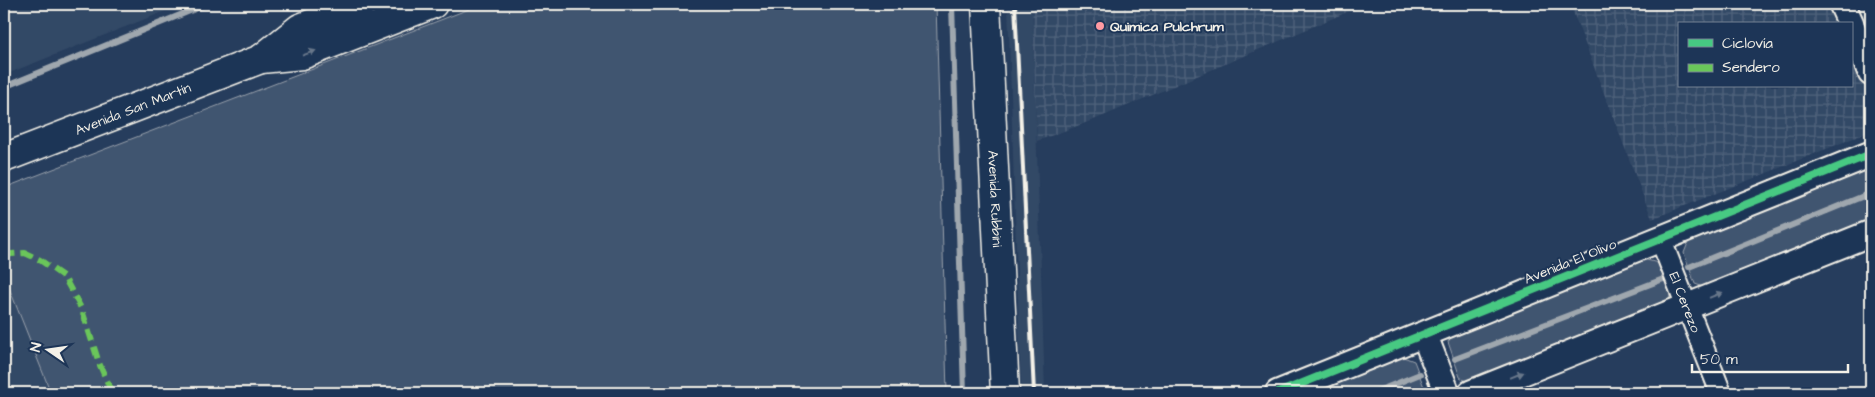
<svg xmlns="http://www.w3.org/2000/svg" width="1875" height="397" viewBox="0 0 1875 397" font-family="'Architects Daughter',sans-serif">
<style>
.built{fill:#334966}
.industrial{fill:url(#industrial-grid);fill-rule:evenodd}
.green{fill:#40546f;stroke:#9aa2ac}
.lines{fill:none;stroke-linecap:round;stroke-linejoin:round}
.stream{stroke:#9fa7ae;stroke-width:6}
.minor-casing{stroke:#f4f1e8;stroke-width:24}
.tertiary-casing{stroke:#f4f1e8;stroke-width:29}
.secondary-casing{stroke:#f4f1e8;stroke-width:31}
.primary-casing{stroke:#f4f1e8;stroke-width:31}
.minor{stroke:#1d3557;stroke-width:20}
.tertiary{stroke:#1d3557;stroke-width:25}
.secondary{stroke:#1d3557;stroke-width:28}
.primary{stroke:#1d3557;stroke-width:28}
.rail{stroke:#f4f1e8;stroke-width:4}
.quiet{stroke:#6ac65a;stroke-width:6;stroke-dasharray:12 6;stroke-linecap:butt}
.cycleway-casing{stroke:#1d3557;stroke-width:11}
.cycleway{stroke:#46c982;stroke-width:8}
.oneway{fill:#68778a}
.poi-dot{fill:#ff9aa2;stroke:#1d3557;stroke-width:2}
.labels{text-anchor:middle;stroke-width:4;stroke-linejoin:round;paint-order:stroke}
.poi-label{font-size:14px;font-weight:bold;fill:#f4f1e8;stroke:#1d3557;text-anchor:start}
.street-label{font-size:14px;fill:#f4f1e8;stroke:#1d3557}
</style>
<defs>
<pattern id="industrial-grid" width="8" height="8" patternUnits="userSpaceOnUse" patternTransform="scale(1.25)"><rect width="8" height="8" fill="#334966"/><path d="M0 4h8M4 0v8" fill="none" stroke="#51647c"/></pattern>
</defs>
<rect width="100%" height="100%" fill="#263d5d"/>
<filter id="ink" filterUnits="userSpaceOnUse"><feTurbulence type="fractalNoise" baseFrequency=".02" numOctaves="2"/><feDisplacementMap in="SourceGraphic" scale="10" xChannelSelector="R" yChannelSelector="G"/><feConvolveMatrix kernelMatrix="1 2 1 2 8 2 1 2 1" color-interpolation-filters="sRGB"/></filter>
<g filter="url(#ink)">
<path class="built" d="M4,4H183L4,75Z
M1008,4H1032L1045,393H1021Z
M7,282L51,393H4V283Z"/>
<path class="industrial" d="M1032,4H1366L1096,119L1037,141Z
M1570,4H1871V131L1652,219ZM1679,24H1851V86H1679Z"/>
<path class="green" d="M482,4H936L947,393H51L4,275V188Z
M1871,165V219L1710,289L1695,284L1684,253L1690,238Z
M1643,259L1658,263C1666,278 1674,291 1667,308L1469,383L1460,377L1448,342L1454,332Z
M1398,355L1414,361L1424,387L1423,393H1306Z"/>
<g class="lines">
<path class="stream" d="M952,4L964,393
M4,87L207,4
M1689,267L1871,193
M1455,359L1666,278
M1373,393L1420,374"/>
<defs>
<g id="minor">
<path id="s1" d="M1660,238L1721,393"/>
</g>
<path id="tertiary" d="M1842,4L1851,24
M1851,25L1871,73
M1424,334L1447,393
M1278,393L1871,154
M1471,393L1871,233"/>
<g id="secondary">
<path id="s2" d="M986,4L1005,393"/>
</g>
<g id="primary">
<path d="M261,59L300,28L361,4"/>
<path id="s3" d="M4,158L261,59L302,55L433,4"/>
</g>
</defs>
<use href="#minor" class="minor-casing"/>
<use href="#tertiary" class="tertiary-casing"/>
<use href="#secondary" class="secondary-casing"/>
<use href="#primary" class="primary-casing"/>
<use href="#minor" class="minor"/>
<use href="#tertiary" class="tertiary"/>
<use href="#secondary" class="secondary"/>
<use href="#primary" class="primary"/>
<path class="rail" d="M1015,4L1034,393"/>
<path class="quiet" d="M4,257L11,254L25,253L40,260L64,277L82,310L99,363L112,393"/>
<defs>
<path id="cycleway" d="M1278,393L1871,154"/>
</defs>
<use href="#cycleway" class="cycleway-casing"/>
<use href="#cycleway" class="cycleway"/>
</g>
<defs><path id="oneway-solid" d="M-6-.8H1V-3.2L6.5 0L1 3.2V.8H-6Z" transform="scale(1.25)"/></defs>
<g class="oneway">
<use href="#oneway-solid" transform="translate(309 53) rotate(-20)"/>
<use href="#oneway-solid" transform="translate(1716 295) rotate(-22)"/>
<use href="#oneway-solid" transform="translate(1517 375) rotate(-22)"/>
</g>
</g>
<circle class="poi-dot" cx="1100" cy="26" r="5"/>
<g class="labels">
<g class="poi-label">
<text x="1110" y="31">Quimica Pulchrum</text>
</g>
<g class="street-label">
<text dy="5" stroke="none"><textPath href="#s3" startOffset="138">Avenida San Martín</textPath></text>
<text dy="5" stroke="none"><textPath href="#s2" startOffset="195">Avenida Rubbini</textPath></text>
<text transform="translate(1570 261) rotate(-22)" y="5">Avenida El Olivo</text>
<text dy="5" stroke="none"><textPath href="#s1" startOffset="69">El Cerezo</textPath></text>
</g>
</g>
<rect width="1875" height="397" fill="none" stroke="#1d3557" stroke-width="20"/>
<rect x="10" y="10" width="1855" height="377" fill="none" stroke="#f4f1e8" stroke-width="2" filter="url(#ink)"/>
<rect x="1678" y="22" width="175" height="65" fill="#1d3557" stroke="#738091"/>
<rect x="1688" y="39" width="25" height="8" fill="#46c982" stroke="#738091"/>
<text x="1722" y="48" font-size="15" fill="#f4f1e8">Ciclovía</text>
<rect x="1688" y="64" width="25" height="8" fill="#6ac65a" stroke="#738091"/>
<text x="1722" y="72" font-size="15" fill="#f4f1e8">Sendero</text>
<g transform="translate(48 350) rotate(283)" stroke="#1d3557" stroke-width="4" paint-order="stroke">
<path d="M0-4L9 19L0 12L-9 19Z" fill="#f4f1e8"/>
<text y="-8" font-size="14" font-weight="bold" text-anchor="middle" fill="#f4f1e8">N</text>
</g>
<path d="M1692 364v8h156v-8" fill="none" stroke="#f4f1e8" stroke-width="2.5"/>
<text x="1700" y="364" font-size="15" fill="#f4f1e8" stroke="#1d3557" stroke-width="4" paint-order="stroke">50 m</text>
</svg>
